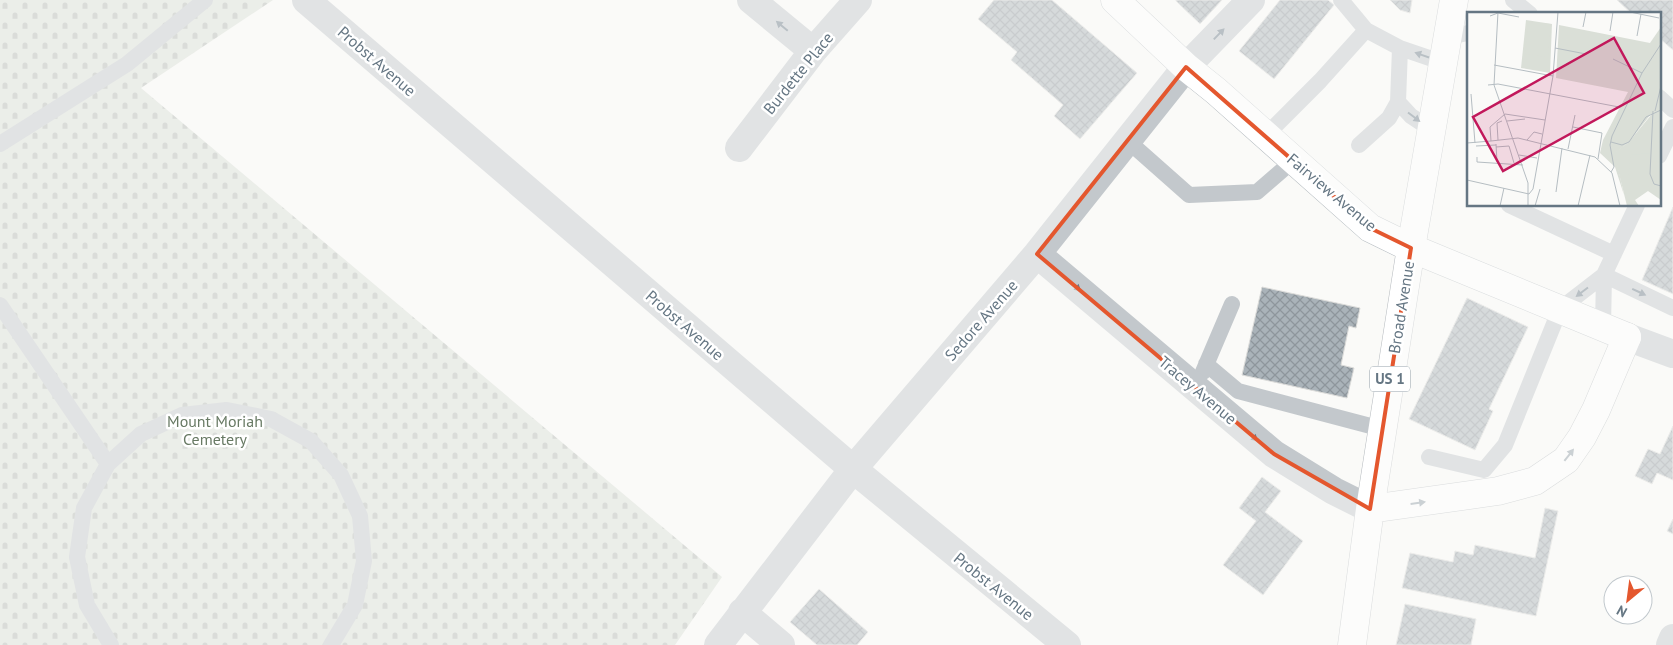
<svg xmlns="http://www.w3.org/2000/svg" width="1673" height="645" viewBox="0 0 1673 645" font-family="'PT Sans',sans-serif">
<style>
.cemetery{fill:url(#cemetery-stones)}
.building{fill:url(#building-cross-hatch);stroke:#dcdcda}
.lines{fill:none;stroke-linecap:round;stroke-linejoin:round}
.secondary-casing{stroke:#b3babf;stroke-width:29}
.primary-casing{stroke:#b5babe;stroke-width:29}
.lane{stroke:#c3c8cc;stroke-width:16}
.street{stroke:#c3c8cc;stroke-width:28}
.secondary{stroke:#fff;stroke-width:28}
.primary{stroke:#fff;stroke-width:28}
.oneway{fill:#6a7a87}
.oneway2{fill:#939fa8}
.marked{fill:none;stroke:#e4572e;stroke-width:4;stroke-linejoin:round}
.labels{text-anchor:middle;stroke-width:5;stroke-linejoin:round;paint-order:stroke}
.shield{fill:#fff;stroke:#939fa8;stroke-width:1}
.shield-label{font-size:15px;font-weight:bold;fill:#657683}
.street-label{font-size:16px;fill:#657683;stroke:#fff}
.park-label{font-size:16px;fill:#687a64;stroke:#fff}
.inset-road{fill:none;stroke:#b5bdc2;stroke-width:1}
.view{fill:#c2185b;fill-opacity:0.15;stroke:#c2185b;stroke-width:2.5}
.inset-edge{fill:none;stroke:#657683;stroke-width:2.5}
</style>
<defs>
<pattern id="cemetery-stones" width="16" height="16" patternUnits="userSpaceOnUse" patternTransform="scale(1.25)"><rect width="16" height="16" fill="#dadfd7"/><path d="M2 7V4a2 2 0 0 1 4 0v3zM10 15v-3a2 2 0 0 1 4 0v3z" fill="#b4b9b4"/></pattern>
<pattern id="building-cross-hatch" width="8" height="8" patternUnits="userSpaceOnUse" patternTransform="scale(1.25)"><rect width="8" height="8" fill="#aab3b9"/><path d="M0 0l8 8M0 8l8-8" fill="none" stroke="#8e969c"/></pattern>
</defs>
<rect width="100%" height="100%" fill="#fafaf8"/>
<path class="cemetery" d="M0,0H273L141,88L722,577L675,645H0Z"/>
<path class="building" d="M994,0H1052L1137,73L1080,139L1054,116L1063,105L1011,60L1017,52L978,19Z
M1176,0H1222L1200,24L1176,1Z
M1280,0H1328L1334,5L1274,79L1239,51Z
M1390,0H1412L1410,13L1400,10Z
M1617,0H1673V50L1659,38V14H1632Z
M1673,207V294L1642,280Z
M1262,287L1360,308L1356,328L1349,326L1341,365L1354,368L1347,398L1242,375Z
M1467,298L1528,327L1489,409L1493,411L1475,450L1409,419Z
M1673,426V480L1657,473L1652,484L1635,476L1648,449L1660,454Z
M1262,477L1281,491L1265,512L1303,541L1263,595L1223,565L1256,521L1239,508Z
M1545,508L1558,511L1536,616L1402,588L1410,553L1453,562L1455,551L1473,555L1475,545L1535,558Z
M1673,519V534L1667,531Z
M819,589L868,632L857,645H817L790,622Z
M1405,604L1476,619L1471,645H1396Z"/>
<g class="lines">
<defs>
<path id="secondary" d="M1115,0L1186,67L1216,91L1370,228L1411,248L1627,337"/>
<path id="primary" d="M1370,509L1498,491L1535,481L1566,460L1582,437L1596,410L1627,337
M1352,645L1370,509L1411,248L1454,0"/>
</defs>
<use href="#secondary" class="secondary-casing"/>
<use href="#primary" class="primary-casing"/>
<path class="lane" d="M1341,0L1366,30L1400,48L1444,63
M1513,0L1530,14
M1448,37L1468,33
M1659,97L1673,110
M1398,102L1411,116L1432,130
M1266,135L1320,81L1366,30
M1128,141L1189,195L1257,192L1294,160
M0,144L127,64L205,0
M1359,145L1389,118L1398,102L1400,48
M1659,156L1673,127
M1509,205L1614,254
M1604,275L1673,308
M0,305L108,464
M1603,327L1604,275L1637,205
M1206,364L1238,391L1382,429
M1203,372L1232,304
M1429,457L1484,470L1505,445L1560,309L1604,275
M111,645L87,605L77,557L84,508L108,464L141,434L182,415L227,410L271,419L311,441L341,475L360,516L364,561L355,605L331,645"/>
<path class="street" d="M306,0L853,469L1067,645
M751,0L813,51
M739,148L813,51L858,0
M1037,254L1274,454L1334,491L1370,509
M1627,337L1673,354
M742,612L781,645
M718,645L853,469L1037,254L1186,67L1251,0
M1670,645L1673,638"/>
<use href="#secondary" class="secondary"/>
<use href="#primary" class="primary"/>
</g>
<defs><path id="oneway-solid" d="M-6-.8H1V-3.2L6.5 0L1 3.2V.8H-6Z" transform="scale(1.25)"/></defs>
<g class="oneway">
<use href="#oneway-solid" transform="translate(782 26) rotate(-140)"/>
<use href="#oneway-solid" transform="translate(1219 34) rotate(-46)"/>
<use href="#oneway-solid" transform="translate(1422 55) rotate(-161)"/>
<use href="#oneway-solid" transform="translate(1414 117) rotate(37)"/>
<use href="#oneway-solid" transform="translate(1075 286) rotate(40)"/>
<use href="#oneway-solid" transform="translate(1582 292) rotate(143)"/>
<use href="#oneway-solid" transform="translate(1639 292) rotate(25)"/>
<use href="#oneway-solid" transform="translate(1252 436) rotate(40)"/>
</g>
<g class="oneway2">
<use href="#oneway-solid" transform="translate(1569 455) rotate(-52)"/>
<use href="#oneway-solid" transform="translate(1418 503) rotate(-8)"/>
</g>
<path d="M0 0H1673V645H0ZM1186,67L1370,228L1411,248L1370,509L1274,454L1037,254Z" fill="#fafaf8" fill-opacity=".55" fill-rule="evenodd"/>
<path class="marked" d="M1186,67L1370,228L1411,248L1370,509L1274,454L1037,254Z"/>
<g class="labels">
<rect class="shield" x="1370" y="366.5" width="40" height="25" rx="4"/>
<g class="shield-label">
<text x="1390" y="384">US 1</text>
</g>
<g class="street-label">
<text transform="translate(377 61) rotate(41)" y="6">Probst Avenue</text>
<text transform="translate(798 73) rotate(-51)" y="6">Burdette Place</text>
<text transform="translate(1332 192) rotate(40)" y="6">Fairview Avenue</text>
<text transform="translate(1401 307) rotate(-81)" y="6">Broad Avenue</text>
<text transform="translate(981 320) rotate(-49)" y="6">Sedore Avenue</text>
<text transform="translate(685 325) rotate(41)" y="6">Probst Avenue</text>
<text transform="translate(1198 390) rotate(40)" y="6">Tracey Avenue</text>
<text transform="translate(994 586) rotate(39)" y="6">Probst Avenue</text>
</g>
<g class="park-label">
<text x="215" y="427">Mount Moriah<tspan x="215" dy="18">Cemetery</tspan></text>
</g>
</g>
<g transform="translate(1467 12)">
<rect width="194" height="194" fill="#fafaf8"/>
<path d="M59,8L85,12L83,61L54,56Z" fill="#dadfd7"/>
<path d="M185,102V171L194,173V188L181,179L168,188L172,194H160L147,141L161,131Z" fill="#dadfd7"/>
<path d="M92,13L183,31L194,15V173L179,175L161,165L164,143L183,141L184,102L161,131L148,141L157,183L148,155L133,141L136,128L161,80L89,66Z" fill="#dadfd7"/>
<path d="M61,10L84,12L81,45L58,42Z" fill="#dadfd7"/>
<path class="inset-road" d="M31,0L27,73L61,171V194M163,0L192,6M23,4L31,1L52,5M116,15L119,0M143,19L146,0M170,24L174,2M88,36L119,42M27,53L86,64M175,61L194,32M21,73L31,72L152,95M4,82L8,131M186,99L183,162L187,172L194,174M188,99L194,74M38,102L78,108M38,102L23,115L24,129L51,126L128,145L145,161L153,194M40,109L58,107M106,115L135,121L131,147M31,128L30,111L35,109M60,128L67,120L75,122M144,130L155,133L162,130L179,105L194,98M0,131L24,129M29,132L30,150M9,134L29,133M29,135L42,134L47,151M101,137L108,103M52,143L70,146M10,145V150L56,153M144,160L147,155L143,133L145,124L175,61L146,47M0,168L62,182L66,177L86,64L91,0M89,180L95,136M33,194L37,176M68,194L73,177M111,194L123,143"/>
<path class="view" d="M147,26L177,81L36,159L6,105Z"/>
<rect width="194" height="194" class="inset-edge"/>
</g>
<g transform="translate(1628 600) rotate(209)"><circle r="24" fill="#ffffff" stroke="#c1c8cd"/>
<path d="M0-4L9 19L0 12L-9 19Z" fill="#e4572e"/>
<text y="-8" font-size="14" font-weight="bold" text-anchor="middle" fill="#657683">N</text>
</g>
</svg>
